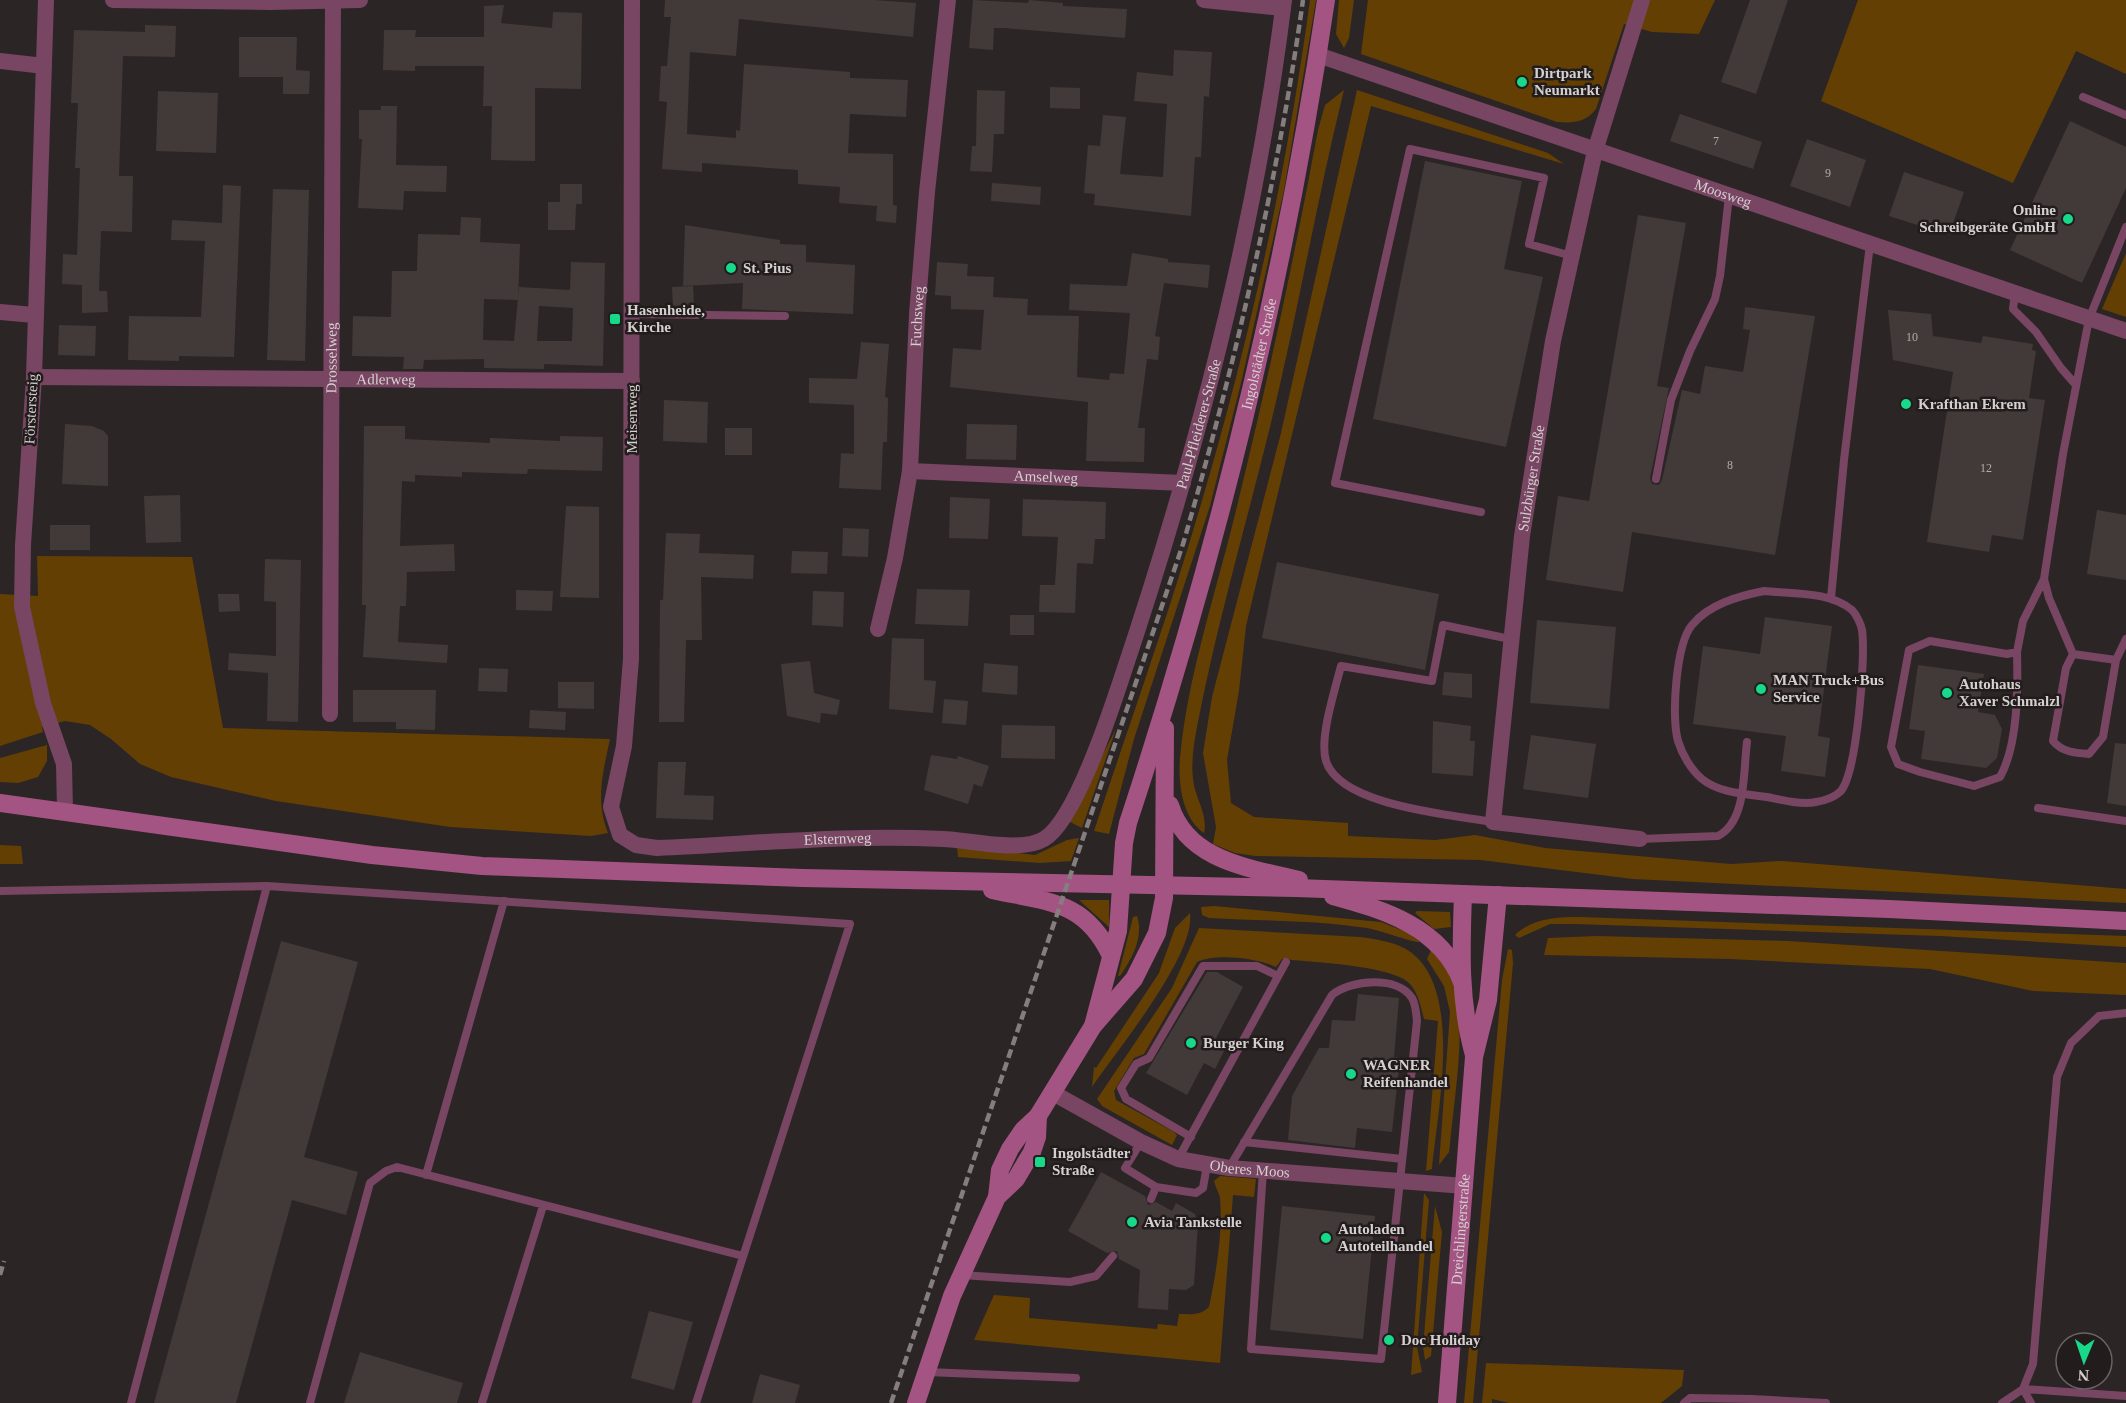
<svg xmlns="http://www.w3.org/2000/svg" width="2126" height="1403" viewBox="0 0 2126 1403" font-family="'Times New Roman',serif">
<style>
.green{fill:#633f03}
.building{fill:#413a38;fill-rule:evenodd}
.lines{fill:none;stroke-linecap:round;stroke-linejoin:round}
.lane{stroke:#784562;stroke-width:8}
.street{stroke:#784562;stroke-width:16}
.secondary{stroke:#a45483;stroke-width:18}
.rail{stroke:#847e7e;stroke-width:4.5;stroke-dasharray:9 4.5;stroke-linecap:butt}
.poi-dot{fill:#17d989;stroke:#221c1c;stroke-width:2}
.labels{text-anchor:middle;stroke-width:5;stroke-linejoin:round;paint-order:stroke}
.number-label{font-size:12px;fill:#b0aaaa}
.poi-label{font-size:15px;font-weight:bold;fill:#d5d0d0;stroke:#221c1c;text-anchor:start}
.street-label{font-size:15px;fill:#d5d0d0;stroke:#221c1c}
</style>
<rect width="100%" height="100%" fill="#2c2526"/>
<path class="green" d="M1310,0H1316L1284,190L1242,379L1210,506L1134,739L1109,834L1094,831C1130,722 1169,614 1201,504C1250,339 1287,170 1310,0Z
M1339,0H1354L1349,38L1344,48L1336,34Z
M1368,0H1715L1699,34L1652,32L1624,24L1596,109C1585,123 1574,123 1557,122L1361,54Z
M1858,0H2126V74L2076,51L2013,183L1821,101Z
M1344,90C1316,203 1297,318 1269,431C1245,528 1217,624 1198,722C1194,742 1190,765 1194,785C1197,801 1208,816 1204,833C1182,818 1178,783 1180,758C1188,672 1218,587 1238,502C1268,379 1295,255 1318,130L1325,105Z
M1357,90L1548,153L1564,164L1371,106L1246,626L1239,691L1227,760L1231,803L1254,817L1348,823V836L1435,840L1475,835L1545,848L1731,864L1782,861L2126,889V903L1633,879L1481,860L1255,856L1235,853L1213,844L1216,827L1203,753L1212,697L1281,433Z
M2126,253V317L2102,309Z
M37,556L192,557L223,728L610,739C603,772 595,800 608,833L591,836L450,827L276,801L171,777L140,764L111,739L90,725L65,721L42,727L43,732L0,746V594L38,596Z
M1116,729L1082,828L1068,821Z
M47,745V761L38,777L18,783L0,782V758Z
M1079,838L1071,861L1040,863L958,857L957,846L1035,855L1067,840Z
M0,845L21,846L23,864H0Z
M1079,900H1109V927Z
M1214,906L1381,922L1406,932L1420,942C1414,943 1379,930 1367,928C1315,920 1261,921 1209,918L1202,915L1201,907Z
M1417,911L1450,912L1451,927L1434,929L1415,913Z
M1190,913C1196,955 1117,1050 1092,1087L1094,1067L1096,1068L1159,973L1175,928Z
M1137,916C1144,937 1132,959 1120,976H1118L1133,917Z
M1580,917L2126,936V947L1940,936L1575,924H1550L1519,938L1515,935C1533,918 1556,917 1580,917Z
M1199,928L1360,937C1374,939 1390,941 1404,948C1466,981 1437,1112 1432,1169L1426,1171L1438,1021L1424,1019C1421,1007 1418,993 1410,984C1394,965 1308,962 1282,959L1276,967C1257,958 1217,953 1197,962L1144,1054L1134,1058L1114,1091L1116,1100L1174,1132L1177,1135L1172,1145L1102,1106L1097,1099L1172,988Z
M1596,936L1788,941L2126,963V995L2033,991L1930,969L1730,959L1544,955L1548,938Z
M1508,949L1512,950L1513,963L1473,1403H1464L1502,980Z
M1431,950C1440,960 1450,972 1454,985C1467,1030 1454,1097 1450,1144L1449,1152L1439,1165L1450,1012L1444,986L1427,959Z
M1220,1176L1256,1179L1254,1197L1233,1195L1220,1363L974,1340L994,1295L1030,1298L1029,1318L1157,1329L1158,1324L1177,1326L1179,1314C1190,1314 1200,1316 1209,1307C1216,1273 1223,1234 1220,1198C1219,1192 1215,1187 1214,1181Z
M1424,1193L1429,1200L1417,1347L1422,1372L1411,1375Z
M1435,1206L1442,1232L1431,1356L1425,1360L1423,1347Z
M1486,1363L1684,1370L1682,1386L1661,1403H1509L1492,1399V1403H1482Z"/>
<path class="building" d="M665,0H874L916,3L913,37L739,19L736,56L690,52L687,134L736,138V130L740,131L744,64L850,72V78L908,80L906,117L850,114L848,153L893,154V205L897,206L896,223L876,221L877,206L839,203L840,187L798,184V170L702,163V172L662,169L667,102L659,101L661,66H667L671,17H664Z
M973,0L1028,3L1029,0L1063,3V6L1127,9L1125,38L1004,28H994L993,50L969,48Z
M1750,0H1788L1756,94L1721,82Z
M504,5L501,23L552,28L553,12L582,13L581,89L535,88V161L491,160L492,106H483L484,66H415V71L383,70L384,30H416L415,37H484V6Z
M145,25L176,26L175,57L123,56L119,176H133L132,232L101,231L99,291H107L108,312L82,313V285L62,284L63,254L77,255L80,168H75L78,103H71L74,30L145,32Z
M239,37H297L296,70L310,71L309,94H283V77H239Z
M1174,50L1212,52L1209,97L1204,96L1201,157H1195L1191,216L1094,205L1095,194L1084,193L1088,145L1100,146L1103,115L1126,117L1120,174L1163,177L1167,104L1134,101L1137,72L1173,76Z
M1050,87L1080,88V109L1050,108Z
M977,90L1005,91L1004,134H994L992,172L970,171L972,146H976Z
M158,91L218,93L216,153L156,151Z
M381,106H397L396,165L447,166L446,192L404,191L403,210L358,208L362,139H359V110H381Z
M1680,114L1762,142L1753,169L1670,141Z
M2070,121L2126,147V188L2082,283L2010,250Z
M1807,139L1866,160L1850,207L1790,186Z
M1425,161L1522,181L1504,269L1543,277L1506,447L1373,419Z
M1904,172L1964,192L1949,235L1889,216Z
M992,183L1041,187L1040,205L991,201Z
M560,184H582V204H576L575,230H548V202H560Z
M223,185L241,186L234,357L179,356V361L128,360L129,316L201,317L205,241L171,240L172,220L222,223Z
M273,189L309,190L305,361L267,360Z
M1638,215L1686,223L1657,386L1669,388L1650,478L1652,484L1659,485L1662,480L1682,390L1700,394L1705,366L1743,372L1750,330L1743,329L1745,307L1815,316L1775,555L1632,532L1623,592L1546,580L1558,496L1589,501Z
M461,217L481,218L480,242L520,244L518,300L484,299L483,340L514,341L519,287L570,290L571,262L605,263L603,366L544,364V369L484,368V359L424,360L423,369H403L404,357L352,356L353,316L391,317L392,271H417L418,234L460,235ZM539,306L573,308L572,341H537Z
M685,225L780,240V244L806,245V262L855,265L853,314L742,309L743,283L683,286Z
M1132,253L1168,259V262L1210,265L1208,288L1164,283L1155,336L1160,337L1158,360L1147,359L1138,428H1145L1144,462L1086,461L1088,402L950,387L953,348L981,350L984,310L951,309V296L935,295L937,262L968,264L967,276L994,277L993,297L1028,299L1027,315L1079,316L1077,377L1109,380L1110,373L1124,374L1130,313L1069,310L1070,284L1127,286Z
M693,286L694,305L673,306L672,287Z
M1888,310L1931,314L1933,336L1981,343L1983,336L2033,344L2032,350L2036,351L2029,398L2045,400L2023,540L1992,535L1989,552L1927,542L1953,372L1893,360Z
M59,325L96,326L95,356L58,355Z
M861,342L889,344L885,397L888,398L887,442H883L881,490L839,488L841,453L854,454V405L809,403V378L857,379Z
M664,400L708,402L707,443L663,441Z
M65,424L92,426L104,431L108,436V486L62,484Z
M967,424L1017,425L1016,460L966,459Z
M364,426H405V439L490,443V438L560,441V436L603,437L602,471L528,469L527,474L462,472V477L415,475V482L402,481L400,546L454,544L455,571L407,572L406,606H400L398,642L448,645L447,663L363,657L366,605H362Z
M725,428H752V455H725Z
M180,495L181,542L146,543L144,496Z
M950,497L990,499L988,539L949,538Z
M1023,499L1106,502L1105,539H1095L1093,564L1077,563L1075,613L1039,612L1040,585H1055L1058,537L1022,536Z
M566,506L599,507V598L560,597Z
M2097,510L2126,515V580L2087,574Z
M50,525H90V550H50Z
M843,528L869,529L868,557L842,556Z
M666,533L700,534L699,553L754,555L753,579L701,577L702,640H686L684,722H659L660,600H663Z
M792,551L828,552L827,574L791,573Z
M265,559L301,560L298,722L267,721L268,673L228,670L229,653L276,656V602L264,601Z
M1277,562L1439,594L1425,670L1262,638Z
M917,589L970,590L968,626L915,624Z
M516,590L553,591L552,611L516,610Z
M813,591L844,592L843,627L812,625Z
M218,594H239L240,611L219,612Z
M1010,615H1034V635H1010Z
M1765,617L1832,626L1818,736L1830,738L1825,777L1781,771L1786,736L1693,724L1703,646L1760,654Z
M1537,620L1616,627L1609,709L1530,703Z
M892,638L924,639V680L936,681L933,713L889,709Z
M810,661L814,693L840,700L837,715L821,713L820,723L787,716L781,664Z
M984,663L1018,666L1017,695L982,692Z
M1918,665L1984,674L1978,712L1995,715L2002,729L1997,758L1986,768L1921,759L1925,731L1909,729Z
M479,668L508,669L507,692L478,691Z
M1444,672L1472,674V698L1442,695Z
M558,682H594V709L558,708Z
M353,690H436L435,730L396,729V722H353Z
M944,699L968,701L966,725L942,723Z
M530,710L566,712L565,730L529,728Z
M1433,721L1471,726L1470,741H1475L1473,776L1432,773Z
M1002,725L1055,726V759L1001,758Z
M1531,735L1596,744L1588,798L1523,789Z
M2115,743L2126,744V806L2107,803Z
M931,755L957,759L958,756L989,766L982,787L974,784L968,804L924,790Z
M658,762H686L684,795L714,796L713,820L656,818Z
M281,941L358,962L304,1157L358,1172L346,1215L292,1200L236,1403H154Z
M1207,972H1217L1243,987L1216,1038L1221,1040L1218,1046L1225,1049L1215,1069L1204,1063L1187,1095L1146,1073Z
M1358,994L1399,998L1394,1057L1400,1058L1392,1132L1357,1128L1355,1148L1288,1140L1292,1096L1319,1048H1329L1332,1020L1355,1021Z
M1101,1172L1145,1196L1148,1205L1156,1202L1172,1211L1176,1203L1195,1214L1198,1223L1194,1285L1186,1290L1169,1289L1168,1310L1138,1308L1140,1270L1119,1259L1117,1251L1107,1253L1068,1231Z
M1282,1206L1375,1216L1363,1339L1270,1330Z
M649,1311L693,1322L674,1390L631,1378Z
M360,1352L463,1383L457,1403H344Z
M760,1374L800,1385L795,1403H752Z"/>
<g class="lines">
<path class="lane" d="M2083,97L2126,115
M2126,227L2089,319L2063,454L2044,579L2049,598L2073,654L2116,660L2126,639
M2015,293L2013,309L2036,332L2061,368L2076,385
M633,314L785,316
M1656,479L1671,400L1690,351L1715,299L1720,276L1729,196
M1481,512L1335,483L1410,149L1544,178L1529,244L1572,256
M1764,591C1792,594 1829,591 1852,610C1856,614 1861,624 1862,630C1866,657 1857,771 1841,791C1835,797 1824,801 1816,802C1801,805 1782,800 1767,797C1745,794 1719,793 1702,779C1691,770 1682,754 1678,741C1671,717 1676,644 1692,625C1709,604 1739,596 1764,591Z
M1831,598L1844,460L1870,244
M2017,652C2018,689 2018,745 2000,777L1974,786L1920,772L1898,764L1891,747L1909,650L1930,641L2007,654L2017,652L2023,621L2044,579
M2073,654L2066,668L2053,741C2062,752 2075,753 2089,754L2103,737L2116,660
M2038,808L2126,821
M1493,822C1453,815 1340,806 1326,761C1319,738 1335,690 1341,666L1432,681L1443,625L1510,639
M1640,839L1718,836C1747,821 1743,772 1747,742
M0,891L267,886L850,924L696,1403
M1191,1137L1126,1099L1121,1088L1136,1064L1149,1058L1203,966H1257L1278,976
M1141,1142L1125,1168L1156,1187L1151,1199
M1244,1142L1402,1159
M1178,1159L1286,962
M1229,1168L1332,995C1350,980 1397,975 1412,998C1416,1005 1416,1013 1417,1021L1381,1359L1251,1349L1263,1171
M426,1175L504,901
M1156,1187L1196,1193L1203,1188L1207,1165
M961,1275L1070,1282L1096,1276L1113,1256
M927,1372L1076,1378
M2023,1389L2126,1396
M2023,1389L2031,1403
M131,1403L267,886
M310,1403L370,1183L386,1171L397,1167L743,1256
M482,1403L543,1206
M1684,1403L1690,1398L1752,1399
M1747,1403L1752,1399L1826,1403
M2002,1403L2023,1389L2033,1364L2057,1077L2071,1043L2099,1016L2126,1013"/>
<g class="street">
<path d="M46,0L34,377L23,545L22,607L43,703L64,764L65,811"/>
<path d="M113,0L270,2L360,0"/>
<path id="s1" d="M632,0L631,659L624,746L611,807L620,835L636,845L657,848C752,844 848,834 943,839C970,840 1021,853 1044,839C1075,821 1109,716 1121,680C1195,460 1256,231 1284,0"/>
<path d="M1204,0L1283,8"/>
<path id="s2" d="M1318,55L2126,331"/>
<path d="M0,61L44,66"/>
<path d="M0,312L34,315"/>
<path id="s3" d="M34,377L632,381"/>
<path id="s4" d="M910,471L1183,483"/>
<path id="s5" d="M878,629L895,558L910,471L917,314L927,192L948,0"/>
<path id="s6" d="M330,714L333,2"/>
<path id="s7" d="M1640,839L1493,822L1522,536L1553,341L1595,151L1642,0"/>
<path id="s8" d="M1053,1093L1141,1142L1178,1159L1229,1168L1465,1186"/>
</g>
<g class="secondary">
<path d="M0,803L372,855L482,866L803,878L1296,888L1889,909L2126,921"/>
<path d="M1170,805C1187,861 1250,868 1299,880"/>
<path d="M992,890C1047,902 1085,900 1111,956"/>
<path d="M1463,894C1461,948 1459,1002 1474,1055"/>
<path d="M1333,896C1384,910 1441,927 1462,982"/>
<path id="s9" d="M1093,1026L1118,931L1124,843L1128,823C1216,556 1285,279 1326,0"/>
<path d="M997,1197L1000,1170L1010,1149L1023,1130L1038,1116L1093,1026L1134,979L1157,933L1164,898L1165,728"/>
<path d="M916,1403L952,1296L997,1197L1016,1179L1032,1152L1037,1137L1038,1116"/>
<path id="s10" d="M1447,1403L1474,1057L1488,1000L1498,895"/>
</g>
<path class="rail" d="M0,1275L4,1261
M891,1403L1183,544C1235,365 1277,184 1303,0"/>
</g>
<g class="poi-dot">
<circle cx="1522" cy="82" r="6"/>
<circle cx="2068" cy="219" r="6"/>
<circle cx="731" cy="268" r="6"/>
<rect x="609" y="313" width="12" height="12" rx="3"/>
<circle cx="1906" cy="404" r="6"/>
<circle cx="1761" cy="689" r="6"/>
<circle cx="1947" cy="693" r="6"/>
<circle cx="1191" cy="1043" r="6"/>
<circle cx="1351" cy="1074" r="6"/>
<rect x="1034" y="1156" width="12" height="12" rx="3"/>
<circle cx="1132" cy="1222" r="6"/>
<circle cx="1326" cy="1238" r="6"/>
<circle cx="1389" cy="1340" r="6"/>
</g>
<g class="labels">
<g class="number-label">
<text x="1716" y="145">7</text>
<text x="1828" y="177">9</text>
<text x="1912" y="341">10</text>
<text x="1730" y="469">8</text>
<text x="1986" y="472">12</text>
</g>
<g class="poi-label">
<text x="1534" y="78">Dirtpark<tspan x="1534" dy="17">Neumarkt</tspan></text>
<text x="2056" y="215" text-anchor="end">Online<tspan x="2056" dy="17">Schreibgeräte GmbH</tspan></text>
<text x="743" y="273">St. Pius</text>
<text x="627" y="315">Hasenheide,<tspan x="627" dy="17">Kirche</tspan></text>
<text x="1918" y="409">Krafthan Ekrem</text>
<text x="1773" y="685">MAN Truck+Bus<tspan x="1773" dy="17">Service</tspan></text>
<text x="1959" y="689">Autohaus<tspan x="1959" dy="17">Xaver Schmalzl</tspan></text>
<text x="1203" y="1048">Burger King</text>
<text x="1363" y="1070">WAGNER<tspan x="1363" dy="17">Reifenhandel</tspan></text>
<text x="1052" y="1158">Ingolstädter<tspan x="1052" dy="17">Straße</tspan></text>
<text x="1144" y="1227">Avia Tankstelle</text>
<text x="1338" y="1234">Autoladen<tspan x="1338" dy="17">Autoteilhandel</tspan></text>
<text x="1401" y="1345">Doc Holiday</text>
</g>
<g class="street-label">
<text dy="5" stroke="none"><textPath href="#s2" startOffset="428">Moosweg</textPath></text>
<text dy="5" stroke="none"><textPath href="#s5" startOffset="316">Fuchsweg</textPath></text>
<text dy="5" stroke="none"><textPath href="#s9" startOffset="694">Ingolstädter Straße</textPath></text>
<text dy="5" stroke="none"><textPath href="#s6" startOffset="356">Drosselweg</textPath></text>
<text dy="5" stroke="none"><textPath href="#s3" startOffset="352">Adlerweg</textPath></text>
<text transform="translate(31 409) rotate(-87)" y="5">Förstersteig</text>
<text transform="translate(632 419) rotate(-90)" y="5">Meisenweg</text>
<text dy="5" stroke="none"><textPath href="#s1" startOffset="1713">Paul-Pfleiderer-Straße</textPath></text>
<text dy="5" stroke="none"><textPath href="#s4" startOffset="136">Amselweg</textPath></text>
<text dy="5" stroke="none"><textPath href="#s7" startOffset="494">Sulzbürger Straße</textPath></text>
<text dy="5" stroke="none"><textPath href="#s1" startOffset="1059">Elsternweg</textPath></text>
<text dy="5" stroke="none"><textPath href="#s8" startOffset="214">Oberes Moos</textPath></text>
<text dy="5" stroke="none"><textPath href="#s10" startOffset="174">Dreichlingerstraße</textPath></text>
</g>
</g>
<g transform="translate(2084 1361) rotate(182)"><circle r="28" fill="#221c1c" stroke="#6a6464" stroke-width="1.5"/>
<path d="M0-4.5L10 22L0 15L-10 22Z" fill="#17d989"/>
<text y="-9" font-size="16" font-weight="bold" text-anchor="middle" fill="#d5d0d0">N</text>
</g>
</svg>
